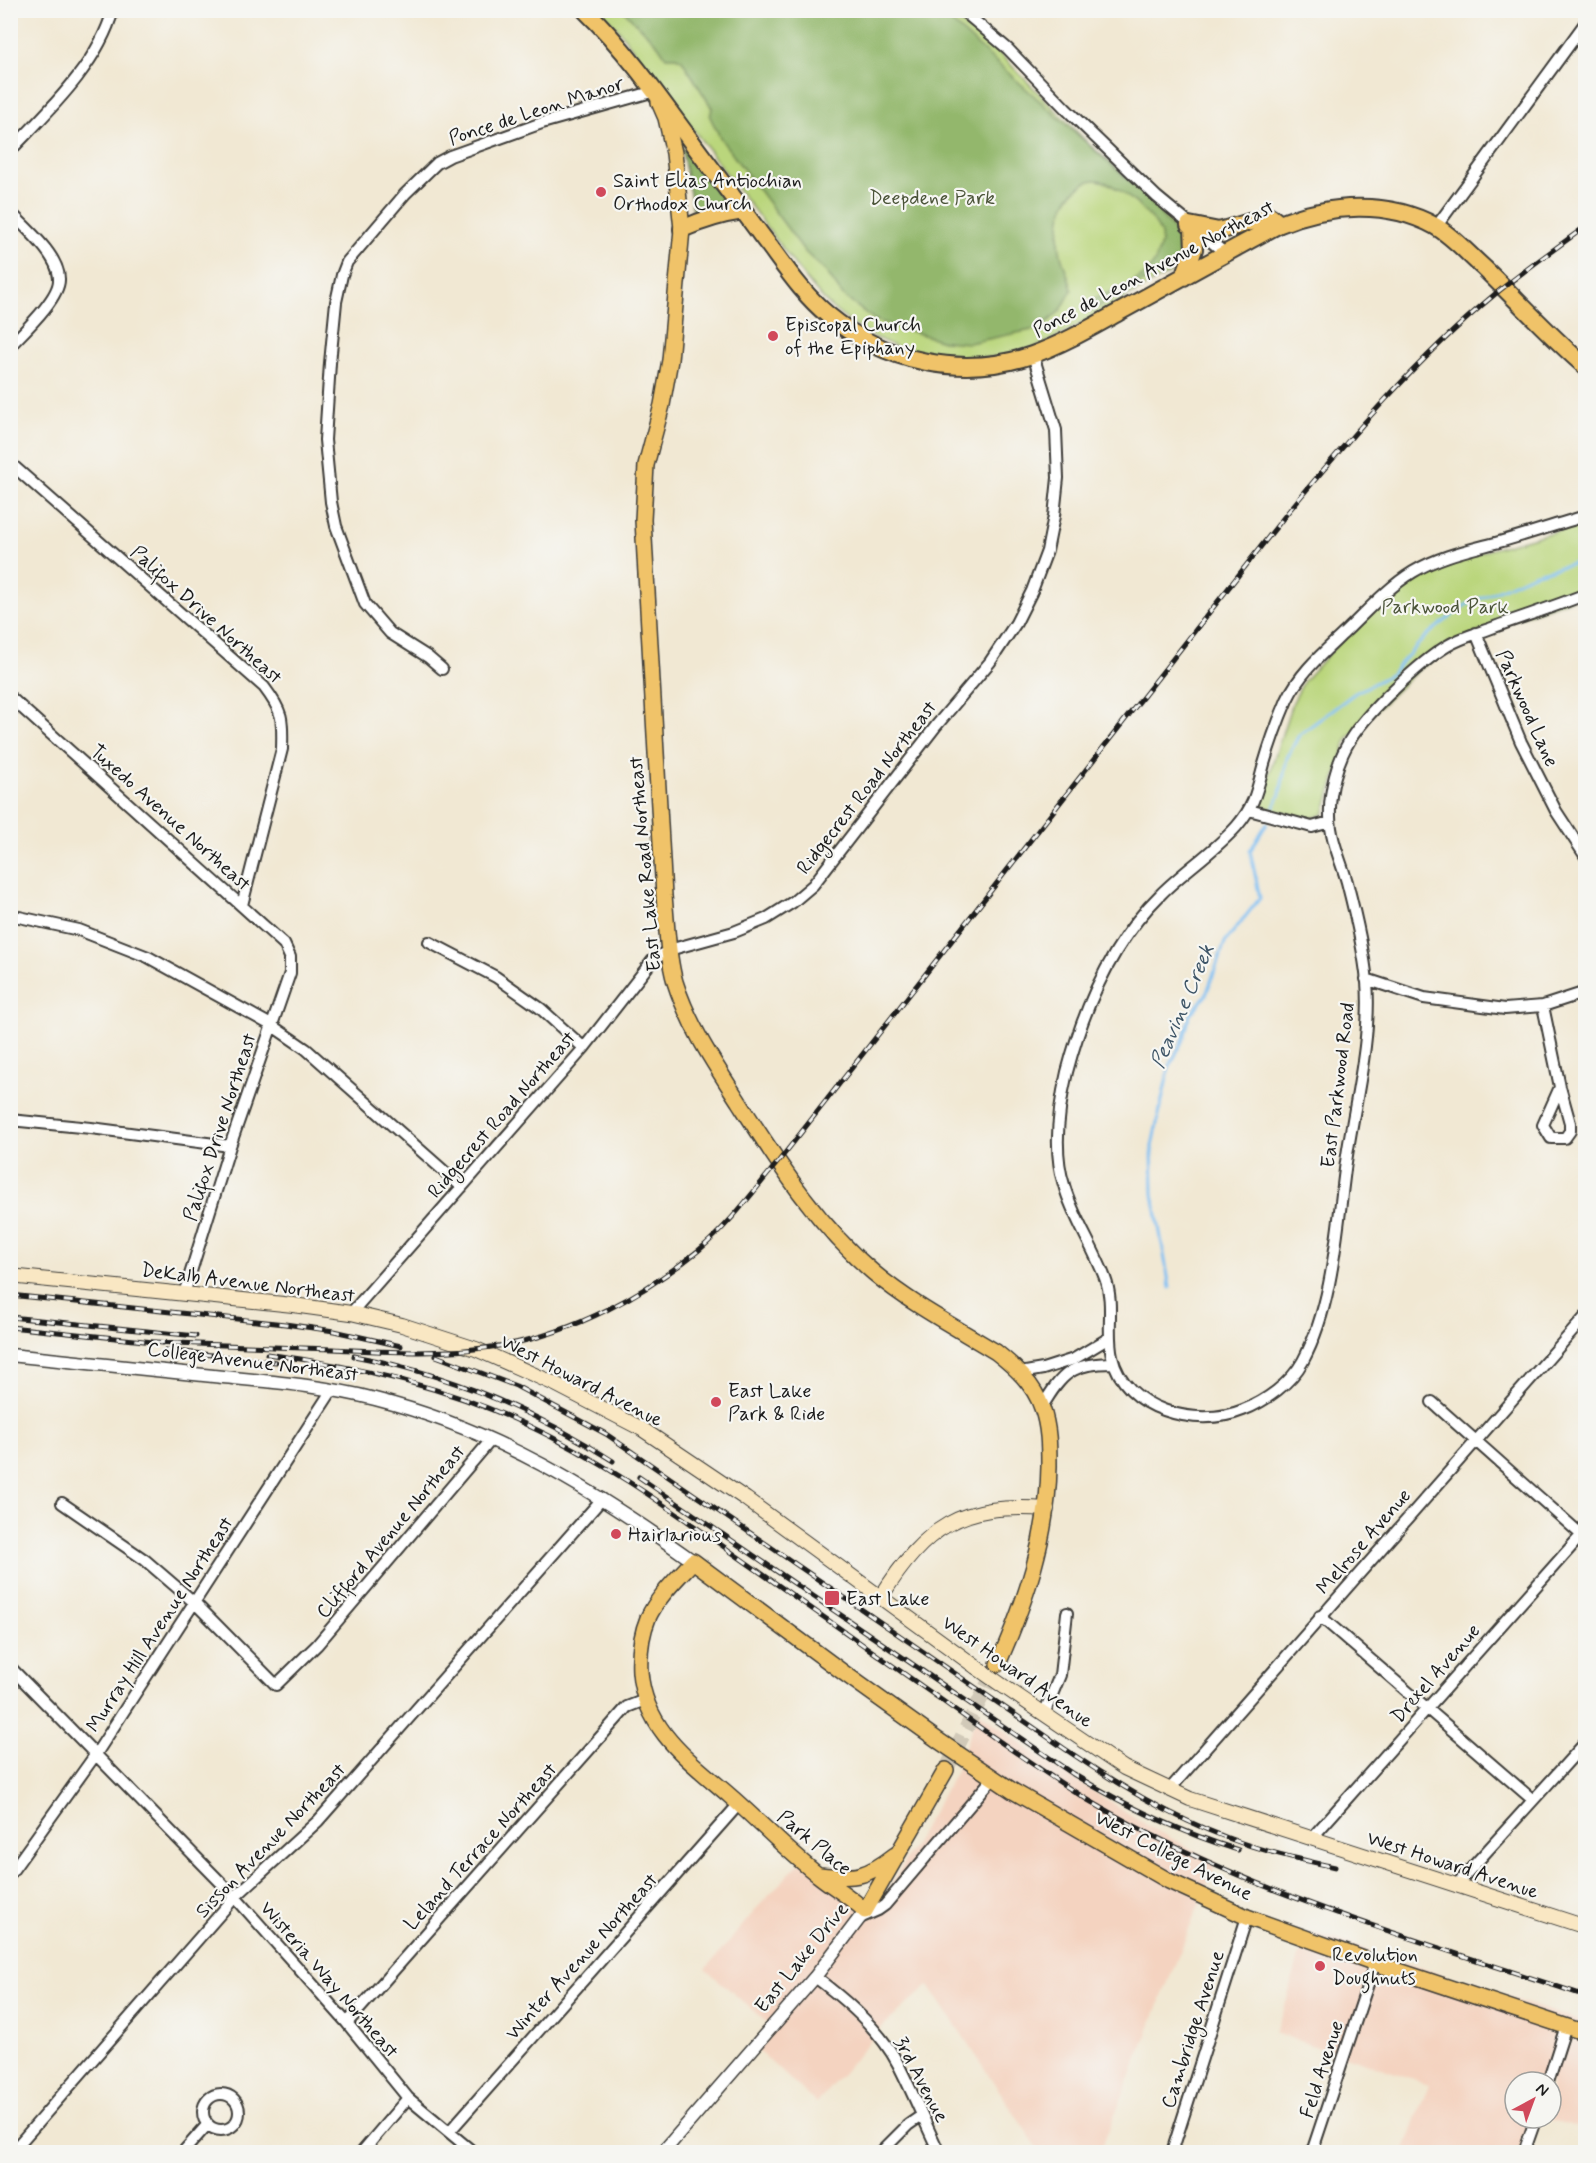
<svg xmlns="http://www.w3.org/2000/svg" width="1596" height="2163" viewBox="0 0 1596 2163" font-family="Mynerve,sans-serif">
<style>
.built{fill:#f4d3c0}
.green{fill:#bad67c;stroke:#6b794c;stroke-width:1.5}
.forest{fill:#93b76c;stroke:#586a44;stroke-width:1.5}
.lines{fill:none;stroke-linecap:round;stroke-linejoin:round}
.stream{stroke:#7ebff3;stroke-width:3}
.primary-tunnel{stroke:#d1c9b8;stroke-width:15;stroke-dasharray:15 8;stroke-linecap:butt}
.minor-casing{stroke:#3c3b37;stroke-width:14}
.tertiary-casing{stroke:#3c3b37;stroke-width:15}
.secondary-casing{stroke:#3c3b37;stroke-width:16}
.primary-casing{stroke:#3c3b37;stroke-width:18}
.trunk-casing{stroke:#3c3b37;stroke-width:20}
.minor{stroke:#fff;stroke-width:10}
.tertiary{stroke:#fff;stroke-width:12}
.secondary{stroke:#f9e7c3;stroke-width:14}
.primary{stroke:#f0c369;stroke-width:15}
.trunk{stroke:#f0c369;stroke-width:16}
.rail-casing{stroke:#1c1c1c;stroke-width:5}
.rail{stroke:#f6f6f2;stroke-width:3;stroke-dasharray:9;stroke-linecap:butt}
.secondary-bridge-casing{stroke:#3c3b37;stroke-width:16;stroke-linecap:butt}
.primary-bridge-casing{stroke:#3c3b37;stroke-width:18;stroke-linecap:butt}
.secondary-bridge{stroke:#f9e7c3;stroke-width:14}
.primary-bridge{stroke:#f0c369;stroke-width:15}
.poi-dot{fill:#d1495b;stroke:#f6f6f2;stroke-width:2}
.labels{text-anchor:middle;stroke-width:4.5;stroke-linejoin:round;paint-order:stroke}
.street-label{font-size:20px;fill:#1c1c1c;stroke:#f6f6f2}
.poi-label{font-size:20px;fill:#1c1c1c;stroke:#f6f6f2;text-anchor:start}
.park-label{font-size:20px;fill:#4b5439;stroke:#f6f6f2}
.water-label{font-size:21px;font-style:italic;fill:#3e5567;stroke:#f6f6f2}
</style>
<rect width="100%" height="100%" fill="#f6f6f2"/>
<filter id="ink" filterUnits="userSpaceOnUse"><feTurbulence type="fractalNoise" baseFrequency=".0167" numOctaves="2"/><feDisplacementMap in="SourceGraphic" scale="12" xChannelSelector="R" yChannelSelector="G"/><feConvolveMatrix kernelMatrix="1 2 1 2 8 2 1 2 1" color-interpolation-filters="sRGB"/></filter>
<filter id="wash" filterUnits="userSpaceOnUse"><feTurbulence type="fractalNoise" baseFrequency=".008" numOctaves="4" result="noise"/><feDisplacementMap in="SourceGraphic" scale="24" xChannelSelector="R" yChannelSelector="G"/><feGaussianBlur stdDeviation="1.35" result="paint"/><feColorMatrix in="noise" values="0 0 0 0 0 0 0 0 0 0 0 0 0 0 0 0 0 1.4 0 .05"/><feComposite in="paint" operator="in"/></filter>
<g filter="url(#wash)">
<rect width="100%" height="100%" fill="#f1e8d3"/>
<path class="built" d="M978,1711L1041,1758L1148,1826L1216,1862L1100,2152H1040L929,1985L882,2027L817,2103L758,2051L775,2030L706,1969L757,1908L803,1859L873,1917L955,1773Z
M1320,1934L1585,2023V2129L1543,2118H1551V2082H1515V2118H1538L1527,2152H1404L1429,2084L1275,2033L1283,2013L1305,1936Z"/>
<path class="green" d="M600,11H945L1001,55L1090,145L1189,230L1191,238L1181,267C1150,284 1119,301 1089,319C1070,330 1049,343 1028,350C958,370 886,356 831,307C819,296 809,282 798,269L618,29Z
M1585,523V594L1476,633L1418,670L1347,739L1324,814L1310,819L1259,806L1291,706L1304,681L1335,647L1385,599L1428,567Z"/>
<path class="forest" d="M624,11H936L957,27L1145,195L1179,237L1182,248L1181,257L1175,264L1091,311L1093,299C1114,290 1144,283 1155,261C1158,253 1163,243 1161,235C1156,217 1114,181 1096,180C1085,179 1069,194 1065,204C1060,215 1058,238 1060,250C1062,263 1069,276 1072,290L1061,310L1041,328L969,343L943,341L875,320L843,296L827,273L805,252L721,139L710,117L712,108L682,60L676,57H666L658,45Z
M681,146L723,200L693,210Z"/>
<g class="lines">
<path class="stream" d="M1274,807L1280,794L1287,758L1299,735L1355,693L1390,675L1426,636L1464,606L1533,574L1575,563L1586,558
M1170,1288L1153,1194L1152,1146L1169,1068L1184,1037L1190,1015L1206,995L1225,942L1260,898L1250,851L1267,823"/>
</g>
</g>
<g filter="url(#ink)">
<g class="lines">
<path class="primary-tunnel" d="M946,1770L996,1667"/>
<defs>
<path id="minor" d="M962,10L1008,49L1066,109L1157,197L1226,254
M10,151C48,111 98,65 113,10
M10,212C26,228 59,256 59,279C60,298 23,332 10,346
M1436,227L1586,22
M10,463L264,687C283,712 283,718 282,749L242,905
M1586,516C1557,524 1528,534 1499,542C1469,550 1439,556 1413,572C1387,588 1367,611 1345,632C1323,653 1300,672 1287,700C1278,721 1270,743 1264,764C1257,790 1255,805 1237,826C1215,851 1185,870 1161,894C1112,942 1084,1007 1067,1072C1059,1106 1053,1151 1064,1185C1073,1218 1093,1246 1105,1278C1115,1304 1106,1330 1112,1356C1124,1410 1197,1429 1243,1410C1266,1401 1291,1383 1303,1361C1334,1303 1337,1226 1346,1162C1354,1105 1372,1039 1367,982C1364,950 1355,913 1347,882C1341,861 1330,838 1330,816C1329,792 1337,761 1350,740C1367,712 1419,663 1447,646C1460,638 1475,634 1489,629C1521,617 1554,607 1586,594
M1476,633L1521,742L1556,811L1586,857
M442,669L428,657L390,633L365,604L336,526L331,502L325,440L330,363L336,302L342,275L347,262L405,194L437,163L450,156L542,123L655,91
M10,697L284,944L290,957V973L230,1146L184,1294
M1249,810L1312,827L1330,822
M10,915L79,930L148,957L271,1025L306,1049L462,1187
M429,942L496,977L540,1008L584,1048
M1366,979L1424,998L1505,1009L1543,1006L1586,992
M1543,1006L1560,1087L1570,1123V1131L1565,1138H1551L1543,1125L1560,1087
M10,1120L91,1128L230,1146
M351,1313L584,1048L652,961L669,950L734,932L766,919L793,902L813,885L936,726L990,662L1016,623L1032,591L1047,551L1054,516L1058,478L1056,430L1033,355
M1020,1373L1043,1369L1074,1359L1109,1338
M1432,1402L1585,1538
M1042,1407C1062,1373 1072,1363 1113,1363
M62,1503L145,1560L195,1603L276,1685L317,1645L491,1440
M1320,1616L1533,1800
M10,1667L235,1897L347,2023L408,2098L473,2152
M1044,1714L1060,1675L1067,1613
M1169,1790L1586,1316
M1311,1839L1586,1530
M10,1874L96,1754L332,1390
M1457,1884L1586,1742
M862,1917L878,1910L885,1905L993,1778
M815,1977C846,2000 880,2029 898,2064C913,2093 925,2123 939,2152
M347,2023L627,1707L645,1700
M1548,2082L1566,2026
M203 2112a18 18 0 1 1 36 0a18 18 0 1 1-36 0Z
M449,2132L739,1804
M12,2152L235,1897L318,1821L602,1499
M183,2152L207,2125
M362,2152L408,2098
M881,2152L908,2125L921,2116
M1172,2152L1247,1917
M1312,2152L1375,1963
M1524,2152L1536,2118"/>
<path id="tertiary" d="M10,1355C81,1363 152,1370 223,1377C274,1382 325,1386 375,1399C497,1430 592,1489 693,1561
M663,2152L815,1977L865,1911"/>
<path id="secondary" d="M10,1276L293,1305L351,1313L402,1325L476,1349L555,1384L642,1429L746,1499L976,1667
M881,1597C925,1527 961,1502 1047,1509
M1003,1686L1124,1768L1190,1799L1586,1927"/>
<path id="primary" d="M659,102L666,118L674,153L682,229L670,360L662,405L646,465L643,520L664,896C667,924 667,954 675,982C689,1026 714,1063 739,1102C779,1164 817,1225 874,1273C911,1304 955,1327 996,1352C1015,1367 1034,1384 1042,1408C1049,1427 1049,1447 1049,1466C1048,1537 1026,1600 998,1664
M939,1741L844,1673L693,1561C677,1579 658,1596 648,1618C641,1635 639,1653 640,1672C645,1731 689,1760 730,1796C760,1822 787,1851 818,1875C834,1888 851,1897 865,1911L946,1770
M973,1764L1013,1791L1169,1881L1247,1917L1375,1963L1586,2033
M820,1875C856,1879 867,1877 895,1855"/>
<path id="trunk" d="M585,10C624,48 656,93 688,137C712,170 737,202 761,235C782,262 801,293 828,315C884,362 962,379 1032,355C1063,344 1092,327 1121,311C1174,282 1227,252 1280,224C1329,204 1388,200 1435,226C1454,237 1468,254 1484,268C1518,301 1550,336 1586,367
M1189,225L1219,231L1270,216L1280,224
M682,229C702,220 722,214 743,211
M1184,277L1194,249L1193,228"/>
</defs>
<use href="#minor" class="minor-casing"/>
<use href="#tertiary" class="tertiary-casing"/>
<use href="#secondary" class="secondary-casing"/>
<use href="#primary" class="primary-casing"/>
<use href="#trunk" class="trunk-casing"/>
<use href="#minor" class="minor"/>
<use href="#tertiary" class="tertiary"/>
<use href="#secondary" class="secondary"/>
<use href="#primary" class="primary"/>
<use href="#trunk" class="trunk"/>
<defs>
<path id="rail" d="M10,1295L285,1324L334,1331L401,1346
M10,1317L196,1336
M10,1327L163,1343
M155,1342C214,1345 273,1347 333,1349C390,1352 448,1355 505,1345C575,1332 644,1295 699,1250C729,1225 753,1192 778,1162L1288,512C1352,435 1417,359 1494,295C1523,271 1555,249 1586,226
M166,1350L276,1362
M267,1354C355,1366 444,1386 525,1424C598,1458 662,1503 727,1549C798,1599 869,1649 940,1699C989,1734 1037,1769 1088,1800C1242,1892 1416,1939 1586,1996
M354,1356C446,1373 535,1411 613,1461
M436,1356L516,1386L606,1434L1065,1749C1117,1784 1169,1816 1228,1838C1262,1851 1298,1859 1335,1867
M639,1477L1073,1774C1126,1806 1179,1832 1238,1850"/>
</defs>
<use href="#rail" class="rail-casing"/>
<use href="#rail" class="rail"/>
<defs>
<path id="secondary-bridge" d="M976,1667L1003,1686"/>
<path id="primary-bridge" d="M939,1741L973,1764"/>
</defs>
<use href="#secondary-bridge" class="secondary-bridge-casing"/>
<use href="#primary-bridge" class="primary-bridge-casing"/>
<use href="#secondary-bridge" class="secondary-bridge"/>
<use href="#primary-bridge" class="primary-bridge"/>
</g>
</g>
<g class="poi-dot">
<circle cx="601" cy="192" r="6"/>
<circle cx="773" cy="336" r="6"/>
<circle cx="716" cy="1402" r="6"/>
<circle cx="616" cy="1534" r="6"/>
<rect x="824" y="1590" width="16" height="16" rx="3"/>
<circle cx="1320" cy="1966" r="6"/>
</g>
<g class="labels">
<g class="street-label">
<text transform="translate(536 110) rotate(-18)" y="7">Ponce de Leon Manor</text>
<text transform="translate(1153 268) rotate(-28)" y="7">Ponce de Leon Avenue Northeast</text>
<text transform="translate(207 614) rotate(42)" y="7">Palifox Drive Northeast</text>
<text transform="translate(1528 708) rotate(66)" y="7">Parkwood Lane</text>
<text transform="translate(866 787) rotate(-52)" y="7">Ridgecrest Road Northeast</text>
<text transform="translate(171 817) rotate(42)" y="7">Tuxedo Avenue Northeast</text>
<text transform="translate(644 864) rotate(-95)" y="7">East Lake Road Northeast</text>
<text transform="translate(1337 1085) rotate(-83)" y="7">East Parkwood Road</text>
<text transform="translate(501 1114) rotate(-49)" y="7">Ridgecrest Road Northeast</text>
<text transform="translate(219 1127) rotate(-72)" y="7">Palifox Drive Northeast</text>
<text transform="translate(248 1282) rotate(7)" y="7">DeKalb Avenue Northeast</text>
<text transform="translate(253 1361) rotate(7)" y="7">College Avenue Northeast</text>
<text transform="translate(582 1380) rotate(27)" y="7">West Howard Avenue</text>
<text transform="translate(390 1531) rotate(-50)" y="7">Clifford Avenue Northeast</text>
<text transform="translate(1363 1541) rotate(-49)" y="7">Melrose Avenue</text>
<text transform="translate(159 1624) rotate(-57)" y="7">Murray Hill Avenue Northeast</text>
<text transform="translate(1018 1671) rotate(35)" y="7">West Howard Avenue</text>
<text transform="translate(1435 1673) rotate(-49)" y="7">Drexel Avenue</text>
<text transform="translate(270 1840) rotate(-46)" y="7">Sisson Avenue Northeast</text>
<text transform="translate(815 1842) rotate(40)" y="7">Park Place</text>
<text transform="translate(480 1846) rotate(-48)" y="7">Leland Terrace Northeast</text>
<text transform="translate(1174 1855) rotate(27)" y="7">West College Avenue</text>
<text transform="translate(1453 1864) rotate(18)" y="7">West Howard Avenue</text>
<text transform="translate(581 1956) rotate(-48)" y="7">Winter Avenue Northeast</text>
<text transform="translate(801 1957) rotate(-51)" y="7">East Lake Drive</text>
<text transform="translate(330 1979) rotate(49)" y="7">Wisteria Way Northeast</text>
<text transform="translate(1192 2029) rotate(-72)" y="7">Cambridge Avenue</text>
<text transform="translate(1321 2069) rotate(-72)" y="7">Feld Avenue</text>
<text transform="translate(922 2079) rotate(62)" y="7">3rd Avenue</text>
</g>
<g class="poi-label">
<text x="613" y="187">Saint Elias Antiochian<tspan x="613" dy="23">Orthodox Church</tspan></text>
<text x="785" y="331">Episcopal Church<tspan x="785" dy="23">of the Epiphany</tspan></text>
<text x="728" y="1397">East Lake<tspan x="728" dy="23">Park &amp; Ride</tspan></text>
<text x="628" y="1541">Hairlarious</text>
<text x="846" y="1605">East Lake</text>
<text x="1332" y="1961">Revolution<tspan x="1332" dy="23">Doughnuts</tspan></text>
</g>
<g class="park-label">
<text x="932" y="204">Deepdene Park</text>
<text x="1445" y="613">Parkwood Park</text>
</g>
<g class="water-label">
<text transform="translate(1182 1006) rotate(-67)" y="7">Peavine Creek</text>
</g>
</g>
<rect width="1596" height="2163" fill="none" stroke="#f6f6f2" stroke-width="36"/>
<g transform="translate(1533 2100) rotate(41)"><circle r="28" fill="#f6f6f2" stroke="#9f9f9c" stroke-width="1.5"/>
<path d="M0-4.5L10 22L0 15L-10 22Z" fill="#d1495b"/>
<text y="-9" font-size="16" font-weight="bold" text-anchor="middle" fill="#1c1c1c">N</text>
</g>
</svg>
